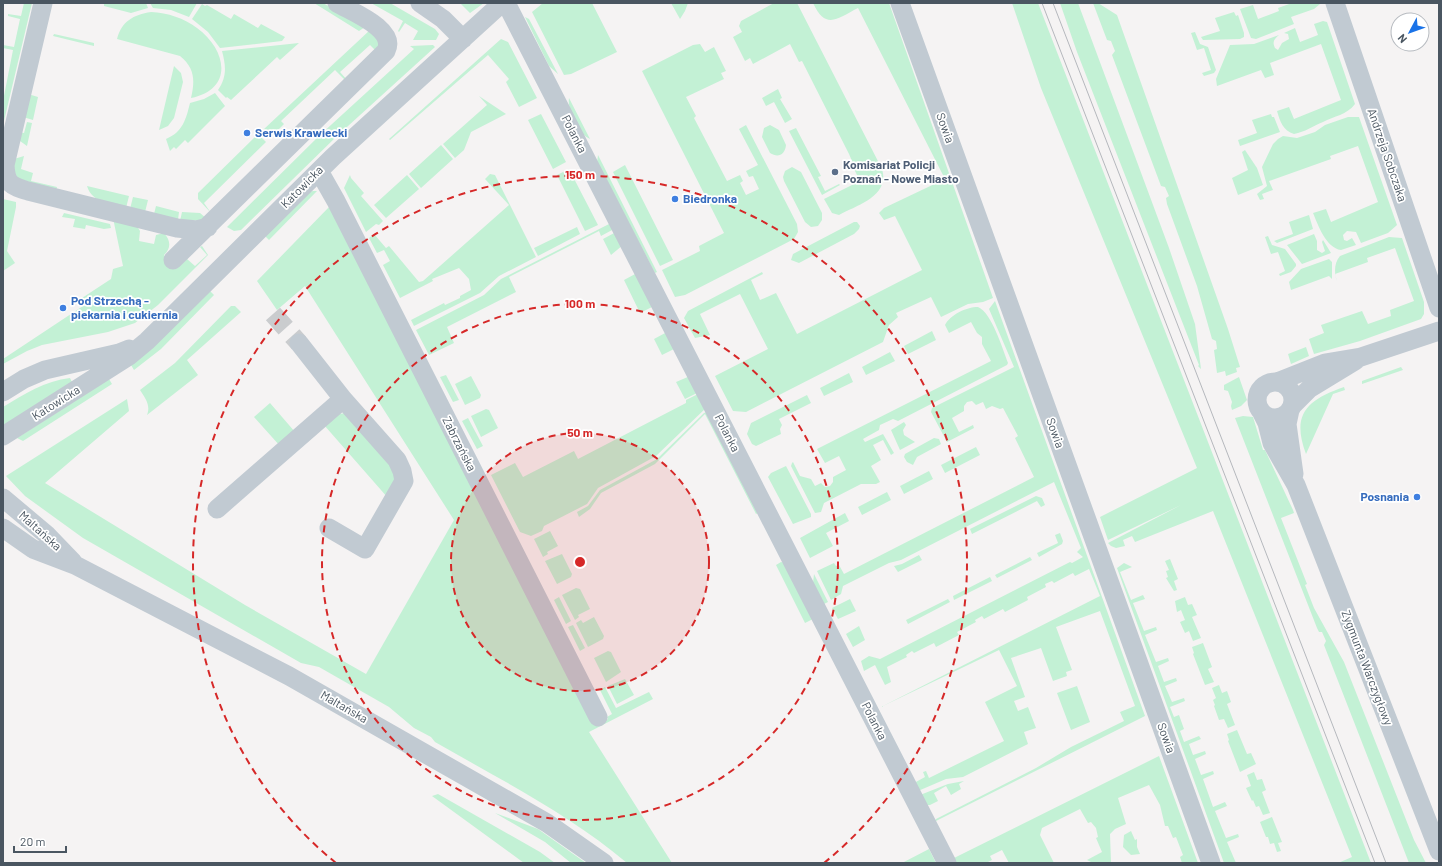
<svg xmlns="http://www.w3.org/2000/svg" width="1442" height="866" viewBox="0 0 1442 866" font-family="Barlow,sans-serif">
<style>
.green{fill:#c3f1d5}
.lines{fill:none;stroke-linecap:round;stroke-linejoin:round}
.minor-tunnel{stroke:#caccce;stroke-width:19;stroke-dasharray:19 10;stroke-linecap:butt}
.minor{stroke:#c1cad2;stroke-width:19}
.tram{stroke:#b5b8bd;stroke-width:1}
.ring{fill:none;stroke:#d62828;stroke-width:2;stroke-dasharray:7 5}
.shop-dot{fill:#3f7fe0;stroke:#fff;stroke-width:1.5}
.service-dot{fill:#5c6f8a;stroke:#fff;stroke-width:1.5}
.labels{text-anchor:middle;stroke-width:3.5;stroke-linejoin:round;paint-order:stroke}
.street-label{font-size:12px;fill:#4a5661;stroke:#fff}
.shop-label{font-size:12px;font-weight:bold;fill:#366cbe;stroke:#fff;text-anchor:start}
.service-label{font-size:12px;font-weight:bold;fill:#4e5e75;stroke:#fff;text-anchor:start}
.centre{fill:#d62828;stroke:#fff;stroke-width:2}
.ring-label{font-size:12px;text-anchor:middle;font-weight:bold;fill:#d62828;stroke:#fff;stroke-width:3.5;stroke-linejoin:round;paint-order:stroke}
</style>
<rect width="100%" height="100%" fill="#f5f3f3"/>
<path class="green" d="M24,3H32L3,125V101L13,50L3,48V45L14,47L20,19L8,16V14L21,16Z
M104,3H146L148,8L131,13L104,6Z
M150,3H197L189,17L171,10L153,8Z
M314,3H323L365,27L359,31Z
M371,3H390L435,29L439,34L436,40H413L418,31L405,23L399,32L398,31L403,21Z
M460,3H484L470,13Z
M543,3H592L617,52L571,74L564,75L532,12Z
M671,3H688L685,11L680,19Z
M774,3H797L882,169C890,196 858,205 839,215L832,213L824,199L860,181L851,163L852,161L849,154L802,61L799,62L790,44L753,64L750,58L745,61L733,37L742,32L739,26L741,21Z
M813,3H889L993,298L983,302L968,304L941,317L931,297L896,313L898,317L889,325L883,342L746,412L733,411L715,376L768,349L740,294L700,314L710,335L695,338L684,318L688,311L762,272L763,274L751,280L760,300L776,293L797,334L922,270L895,216L884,220L879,213L884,208L945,179L858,8C838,18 826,31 813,3Z
M1012,3H1038L1371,863H1338L1352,857L1213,511L1135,542L1132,536L1123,540L1125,546L1116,548L1111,546L1108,543L1181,505L1108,540L1100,517L1197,468L1041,88Z
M1060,3H1078L1169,248L1195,324L1201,369L1198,366L1199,365L1077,52Z
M1093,3H1098L1117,15L1228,329L1240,367L1236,368L1237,372L1226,376L1225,371L1217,373L1214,350L1217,349L1216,341L1212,339L1197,286L1167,204L1166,198L1169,196L1165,187L1161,186L1112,55L1115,51L1111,41L1107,40Z
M1292,3L1320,4L1314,9L1291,17L1294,24L1256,39L1251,38L1240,9L1253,5L1258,19L1279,11L1278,8Z
M202,4L205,6L207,5L231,19L234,14L258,28L261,24L285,37L282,41L220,48L208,32L192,19Z
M151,12C168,13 184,18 197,28C227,50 234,89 191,98C195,81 195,68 180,56L117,39C122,21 133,15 151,12Z
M1234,12L1236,16L1238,15L1244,33V37L1240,39L1203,40L1201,37L1220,31L1215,18Z
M525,17L529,19L558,74L549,66Z
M1323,21L1327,22L1355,104C1347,115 1334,116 1323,122C1313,126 1305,132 1294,134C1283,131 1280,121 1277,111L1289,107L1294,119L1341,100L1321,44L1270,63L1274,75L1265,78L1261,70L1217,86L1216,79L1230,45L1254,44L1279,35C1274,39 1272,42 1275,48L1278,50L1282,43L1289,39L1288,34L1284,33L1295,28L1300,42L1318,35L1314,24Z
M370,30L380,39L378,53L370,45L340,72L348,81L347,82L335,70L281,121L284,124L272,136L264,129Z
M1195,32L1200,44L1208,47L1216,70L1214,73L1204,76L1202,73L1211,70L1204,48L1197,50L1191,33Z
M54,34L94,43V46L53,36Z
M501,39L508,42L537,98L519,107L506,82L509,79L488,55L390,140L389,139Z
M299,43L280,60L277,57L231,100L227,97L226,98L218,90C227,77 226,66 222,51Z
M700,44L705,52L714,47L726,71L721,73L724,79L686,97L696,116L694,118L727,181L740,175L743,181L740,183L746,195L759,189L753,176L749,177L746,171L758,165L740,131L739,129L746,125L797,224L798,232L794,239L685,295L675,297L662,270L700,251L699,246L724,233L642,71L693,45Z
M433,45L435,47L337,136L241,230L234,231L227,227L320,135L414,49L410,46Z
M174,66L181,73L183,82L174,118L168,126L159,130Z
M778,89L782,98L780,99L792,119L785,123L774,102L766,106L762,98Z
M215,93L225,106L188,143L185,140L176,149L174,147L170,151L166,139C183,132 186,119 190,103L204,99Z
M28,94L38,97L33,120L23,117Z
M479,96L506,114L471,132L464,150L455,158L443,144L487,105Z
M569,98L590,139C578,134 567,110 569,98Z
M541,114L566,162L553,169L528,120Z
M1271,114L1272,117H1274L1280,132L1240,146L1238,140L1257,133L1252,120Z
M1348,117H1359L1397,225L1388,233L1361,243L1356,232L1347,231L1343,235L1344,240L1347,241L1352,238L1356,245L1341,250C1326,248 1318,225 1313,213L1326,209L1331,222L1378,202L1358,146L1330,156L1331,159L1269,181L1273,190L1262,194L1264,199L1260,200L1257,194L1267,186L1262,167L1273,144L1278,139L1283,136L1297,138L1315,132L1325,125Z
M27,122L32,123L27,146L20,141L19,132L24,133Z
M770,125L779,130L786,145C785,155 778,158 770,153L762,137L764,128Z
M796,128L821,176L818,177L825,191L839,184L840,185L822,195L789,131Z
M258,134L266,142L204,203L211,213L198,199V193Z
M441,145L453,159L421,188L409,174Z
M1245,150L1257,168L1263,185L1238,195L1232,178L1248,170L1242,152Z
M598,155L657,272L655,273L597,163Z
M24,156L21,169L33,173L31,181L57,187L56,191L17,178L12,164L14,159Z
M625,165L673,260L660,266L613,172Z
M792,167L801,172L822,213V220L818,226L811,227L805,222L784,181L783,177L785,171Z
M569,169L598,225L585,231L557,175Z
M490,174L495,175L536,257L499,276L480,293L414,326L411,320L444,303L445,305L460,298V296L471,290L469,279L459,268L432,279L433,281L400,298L383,265L390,261L384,250L377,253L369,238L374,234L386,248L389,246L419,282L423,281L509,205L485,179Z
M350,175L351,178L364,193L361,196L383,221L379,225L376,224L366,232L344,188Z
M407,175L419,189L386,218L374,205Z
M87,186L129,196L126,208C111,204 92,203 87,186Z
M313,191H317L269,240L265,236L309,192Z
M133,197L148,200L145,212L130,209Z
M3,199L16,202V207L7,251L15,263L3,271Z
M156,206L179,212L178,220L154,214Z
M330,206L596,725L608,719L607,717L612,714L600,690L605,687L616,708L649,692L653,699L589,732L672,863H627C569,814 501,780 435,742L431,737L414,728L389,707L319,667L301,663L83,538L25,496L6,476L127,399L129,411L45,483L245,605L366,674L454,520L305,286L277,310L257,281Z
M182,212L200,213L206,218L203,220L180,221Z
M64,213L110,224L111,228L104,229L86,225L85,229L73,227L75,219L62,217Z
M1309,215L1313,229L1277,243L1274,241L1293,234L1289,222Z
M113,218L135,223L140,231L139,241L154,244L156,235L164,233C171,241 171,248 164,255L176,269L187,259L195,266L207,255L200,247L202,246L208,255L158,305L135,323L108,332L42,345L27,351L3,364V359L86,304L82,298L111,279L113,269L123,266Z
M854,222H857L860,226L859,229L854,234L799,263L791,260L793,254Z
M611,223L614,229L601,236L599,231L509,277L516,292L447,327L454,343L429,355L416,330L484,295L501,279Z
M577,227L580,234L538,256L534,248Z
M616,232L623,245L611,255L603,239Z
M1314,234L1317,241V250L1322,253L1325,251L1322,242L1323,240L1331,253L1302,264L1287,245Z
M1268,236L1272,245L1285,249L1296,264V266L1291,272L1280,276L1279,274L1285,271L1278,252L1271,254L1265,237Z
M1389,237L1402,238L1424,302V314L1421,319L1360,341L1314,354L1309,339L1324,333L1321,325L1362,311L1368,324L1391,316L1390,310L1414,301L1395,248L1367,258L1368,262L1335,274L1337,281C1334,273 1334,263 1340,256Z
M1329,259L1332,262V279L1329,276L1291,290L1289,282L1301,269Z
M637,273L654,306L640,313L624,280Z
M210,291L214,295L161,349L134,370L131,365Z
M995,301L1145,716L934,822L936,819L1036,768L1071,747L1124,721L1120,712L1135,706L1100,611L1056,627L1072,670L1066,672L1067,676L1053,681L1041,648L1011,658L1025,697L1014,701L1018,711L1028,707L1036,728L1024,732L1028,744L963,777L946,779L918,791L914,783L925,777L923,772L926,771L929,778L1004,741L985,702L1017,686L999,650L881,707L1100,596L1089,569L1075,576L1073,573L1054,583L1052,581L1045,584L1046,587L1027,597L1028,600L1005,612L1003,609L984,619L982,616L975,620L976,622L957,632L959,635L936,647L934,643L914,653L912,651L906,655L907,657L887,667L891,682L885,685L875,665L864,671L861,661L869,656L880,659L1070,562L1072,563L1083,557L1077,552L1081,548L1054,482L901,560L889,563L843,586L841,594L831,600L817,571L834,563L836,566L839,565L844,574L1034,477L1015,438L1018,436L1003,408L1000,409L992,406L986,409L983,402L976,405L972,401L967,402L964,406V411L952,418L959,432L973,425L974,428L947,442L931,412L932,408L1014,367L989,309Z
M231,306H235L241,312L187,360L198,375L147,415C151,405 145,398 140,390L175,363Z
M978,307C992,313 1002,348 1008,363L1007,365L898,421L893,419L880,425L879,430L863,439L865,442L883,434L894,453L891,455L883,440L873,445L881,460L871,466L880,482L876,484H861L824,503L821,512L815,513L791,466L792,463L793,462L800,476L811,479L815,486L821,483L825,487L830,486L833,482V477L846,470L839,456L825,463L817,449L991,361L982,344V337L977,333L971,322L949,333L945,325C950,315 966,307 978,307Z
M932,331L936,340L908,354L904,346Z
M667,332L676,348L662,355L654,339Z
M1306,347L1309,356L1291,364L1288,354Z
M890,352L895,361L866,375L862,367Z
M1401,367L1403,370L1362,384V381Z
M849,373L853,382L824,396L820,388Z
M446,375L459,400L453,402L440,377Z
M471,376L481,395L480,398L465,405L455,384Z
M690,376L699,392L685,399L676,382Z
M1239,377L1247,400L1241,406L1232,410L1231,406L1232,402L1228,391L1224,390V385Z
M70,378L72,382L3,426V407C24,394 45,381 70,378Z
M109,379L112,384L23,441L17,438Z
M1344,387L1345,390L1333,394L1306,454C1291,414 1307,400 1344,387Z
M700,393L707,407L656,456L598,488L587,504L544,526L542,531L531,536L520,532L491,475L515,463L523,477L574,451L578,459L686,403V400Z
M807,395L811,403L779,419L782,425L780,429L781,434L756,446L752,444L747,434L751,423Z
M270,403L295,432L280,446L254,417Z
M486,409L489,410L498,428L481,437L471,416Z
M709,411L758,513L756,514L754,510L705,414L655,464L601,493L590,509L579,517L577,512L588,506L600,490L657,459L704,413Z
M346,413L352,416L398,476L388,498L324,425L339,414Z
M1243,416L1253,417L1263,450H1265L1293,510L1294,513L1281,518L1307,584L1305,585L1314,608L1344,662L1414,840L1426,863H1409L1324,645L1326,641L1322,632H1319L1317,628L1235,418Z
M468,418L483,446L477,449L462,421Z
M904,422L906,425L903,430L904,435L915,442L900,450L891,430Z
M934,438L939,439L941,444L917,457L913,465L907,462L904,457L905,454Z
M976,447L980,455L945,473L941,465Z
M786,466L811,514V517L793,524L768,477L771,473Z
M929,471L933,479L904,494L900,486Z
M887,492L891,500L862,515L858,507Z
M1036,496L1042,498L1045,505L1041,507L1037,501L972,534L970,529Z
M845,513L849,521L826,533L833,546L810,558L800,538Z
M550,531L558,546L547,552L548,554L543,557L534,539Z
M1060,533L1063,541L1062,544L1039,557L1037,553L1058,543L1055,535Z
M562,554L572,574L571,577L557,584L545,561Z
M919,555L922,560L898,572L894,566L902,564Z
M1030,557L1032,560L997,578L995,575Z
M1170,559L1178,579L1174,581L1177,590L1174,591L1166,578L1168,577L1166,571L1169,570L1165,561Z
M781,562L786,563L815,618L805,623L776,565Z
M1124,563L1132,567L1120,572L1131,600L1143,595L1145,599L1133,603L1144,631L1156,627L1157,630L1145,635L1156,662L1168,658L1169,661L1158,666L1164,682L1176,678L1177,681L1165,686L1172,702L1184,698L1185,701L1170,707L1174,717L1179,715L1184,729L1180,731L1184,742L1199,736L1201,739L1189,744L1193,755L1205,751L1206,754L1195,759L1201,775L1213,771L1214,774L1203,779L1213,807L1225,802L1227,806L1215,811L1226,838L1238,834L1239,837L1227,842L1236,863H1224L1117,568Z
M814,574L828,602L824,604L813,583Z
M990,577L992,581L954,600L953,596Z
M576,588L580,589L590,609L578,615L579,617L575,620L562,595Z
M559,597L571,621L566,624L554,600Z
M1185,597L1188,605L1192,604L1197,615L1192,617L1201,638L1193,641L1189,631L1185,633L1180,622L1185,620L1181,610L1177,612L1175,601Z
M850,599L856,611L838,619L832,608Z
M948,599L950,602L908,624L906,620Z
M594,617L604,636L603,639L588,647L576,623L581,620L583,623Z
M573,625L585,648L580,651L568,627Z
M859,626L865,640L853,647L846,634Z
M1203,643L1212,667L1208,669L1214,682L1205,685L1193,654L1194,653L1192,647Z
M608,651L611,652L621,672L606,682L594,658Z
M625,679L634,695L617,704L608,686Z
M1219,685L1222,693L1227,691L1231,702L1227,704L1235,725L1228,728L1224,719L1219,720L1214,706L1215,705L1213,700L1216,698L1212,688Z
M1077,686L1090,722L1071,730L1057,693Z
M1237,730L1247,754L1251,753L1256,764L1240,772L1228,741L1229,740L1227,734Z
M1159,756L1198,863H1182L1180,857L1183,855L1176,837L1173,838L1168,826H1165L1160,805L1149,785L1118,798L1126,824L1115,829L1110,834L1111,863H1093L1087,860L1102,852L1096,838L1098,837L1096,828L1091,822L1088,823L1080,809L1042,828L1040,835L1054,863H1009L1002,850L990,856L992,860L986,863H954L952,859Z
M1254,772L1257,780L1262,779L1266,790L1262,792L1270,813L1263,815L1259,806L1256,807L1253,800L1252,801L1246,788L1251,786L1247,775Z
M964,781L959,784L961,789L951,795L946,786L934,793L938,801L930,805H925L920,795L948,784Z
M438,794L540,852L555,863H524L432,796Z
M495,813L538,829L586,863H571L545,842Z
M1272,817L1282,842L1278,843L1281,851L1277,852L1274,843L1270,844L1268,837H1266L1260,822Z
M1131,831L1135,840L1137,839V847L1140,854L1131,855L1123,847L1124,835Z
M929,849L936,863H902Z"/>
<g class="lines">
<path class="minor-tunnel" d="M273,314L299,343"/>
<path class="minor" d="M43,3L5,165C6,184 11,186 28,191L177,228L197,230L208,227
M420,3L443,19L463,39
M506,3L947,863
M900,3L1211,863
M1335,3L1439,308
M319,171L336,201L598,717
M173,260L386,51C397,29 352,12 337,3
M299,343L343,399L397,460L402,471L404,481L365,549L329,528
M1257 400a18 18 0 1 1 36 0a18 18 0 1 1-36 0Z
M1277,382L1325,363L1361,357L1439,331
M3,392L24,379L45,370L119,353L129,349
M1292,406L1309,389L1355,361
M1290,410L1287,424L1294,474
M1262,413L1267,423L1272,443L1296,485L1439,851
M3,436L129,356L147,341L333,157L502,3
M3,498L47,535L73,562
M217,509L343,399
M3,528L33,549L75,565L289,676L547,823L604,863"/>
<path class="tram" d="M1042,3L1375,863
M1053,3L1386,863"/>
</g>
<circle cx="580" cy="562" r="129" fill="#d62828" fill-opacity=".12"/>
<g class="ring">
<circle cx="580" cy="562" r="129"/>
<circle cx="580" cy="562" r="258"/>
<path d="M336 863A387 387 0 1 1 824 863"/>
</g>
<g class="shop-dot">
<circle cx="247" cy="133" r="4"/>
<circle cx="675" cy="199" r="4"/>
<circle cx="63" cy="308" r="4"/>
<circle cx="1417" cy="497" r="4"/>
</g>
<circle class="service-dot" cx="835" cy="172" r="4"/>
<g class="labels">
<g class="street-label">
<text transform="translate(945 128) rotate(70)" y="4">Sowia</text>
<text transform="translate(574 134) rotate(63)" y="4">Polanka</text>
<text transform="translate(1387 155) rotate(71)" y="4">Andrzeja Sobczaka</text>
<text transform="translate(302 187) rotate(-45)" y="4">Katowicka</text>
<text transform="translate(56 403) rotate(-32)" y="4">Katowicka</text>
<text transform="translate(727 433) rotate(63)" y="4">Polanka</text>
<text transform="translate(1055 433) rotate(70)" y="4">Sowia</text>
<text transform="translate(459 444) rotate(63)" y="4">Zabrzańska</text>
<text transform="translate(40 531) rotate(42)" y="4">Maltańska</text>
<text transform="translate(1367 668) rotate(69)" y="4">Zygmunta Warczygłowy</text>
<text transform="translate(344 707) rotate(30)" y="4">Maltańska</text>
<text transform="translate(874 721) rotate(63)" y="4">Polanka</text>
<text transform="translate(1166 738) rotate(70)" y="4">Sowia</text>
</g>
<g class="shop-label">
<text x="255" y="137">Serwis Krawiecki</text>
<text x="683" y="203">Biedronka</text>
<text x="71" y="305">Pod Strzechą -<tspan x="71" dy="14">piekarnia i cukiernia</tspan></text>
<text x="1409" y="501" text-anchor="end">Posnania</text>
</g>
<g class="service-label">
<text x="843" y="169">Komisariat Policji<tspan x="843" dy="14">Poznań - Nowe Miasto</tspan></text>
</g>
</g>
<circle cx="580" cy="562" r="6" class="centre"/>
<g class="ring-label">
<text x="580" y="179">150 m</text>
<text x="580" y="308">100 m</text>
<text x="580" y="437">50 m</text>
</g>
<rect width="1442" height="866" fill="none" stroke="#4a5661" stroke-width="8"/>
<g transform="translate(1410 32) rotate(229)"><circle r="19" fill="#ffffff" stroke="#b7bbc0"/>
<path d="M0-3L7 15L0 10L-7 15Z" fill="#1a73e8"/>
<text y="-6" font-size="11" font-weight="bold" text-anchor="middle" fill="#4a5661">N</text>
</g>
<path d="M14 846v6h52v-6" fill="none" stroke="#4a5661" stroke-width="2"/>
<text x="20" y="846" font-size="12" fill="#4a5661" stroke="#ffffff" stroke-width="3" paint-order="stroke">20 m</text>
</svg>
